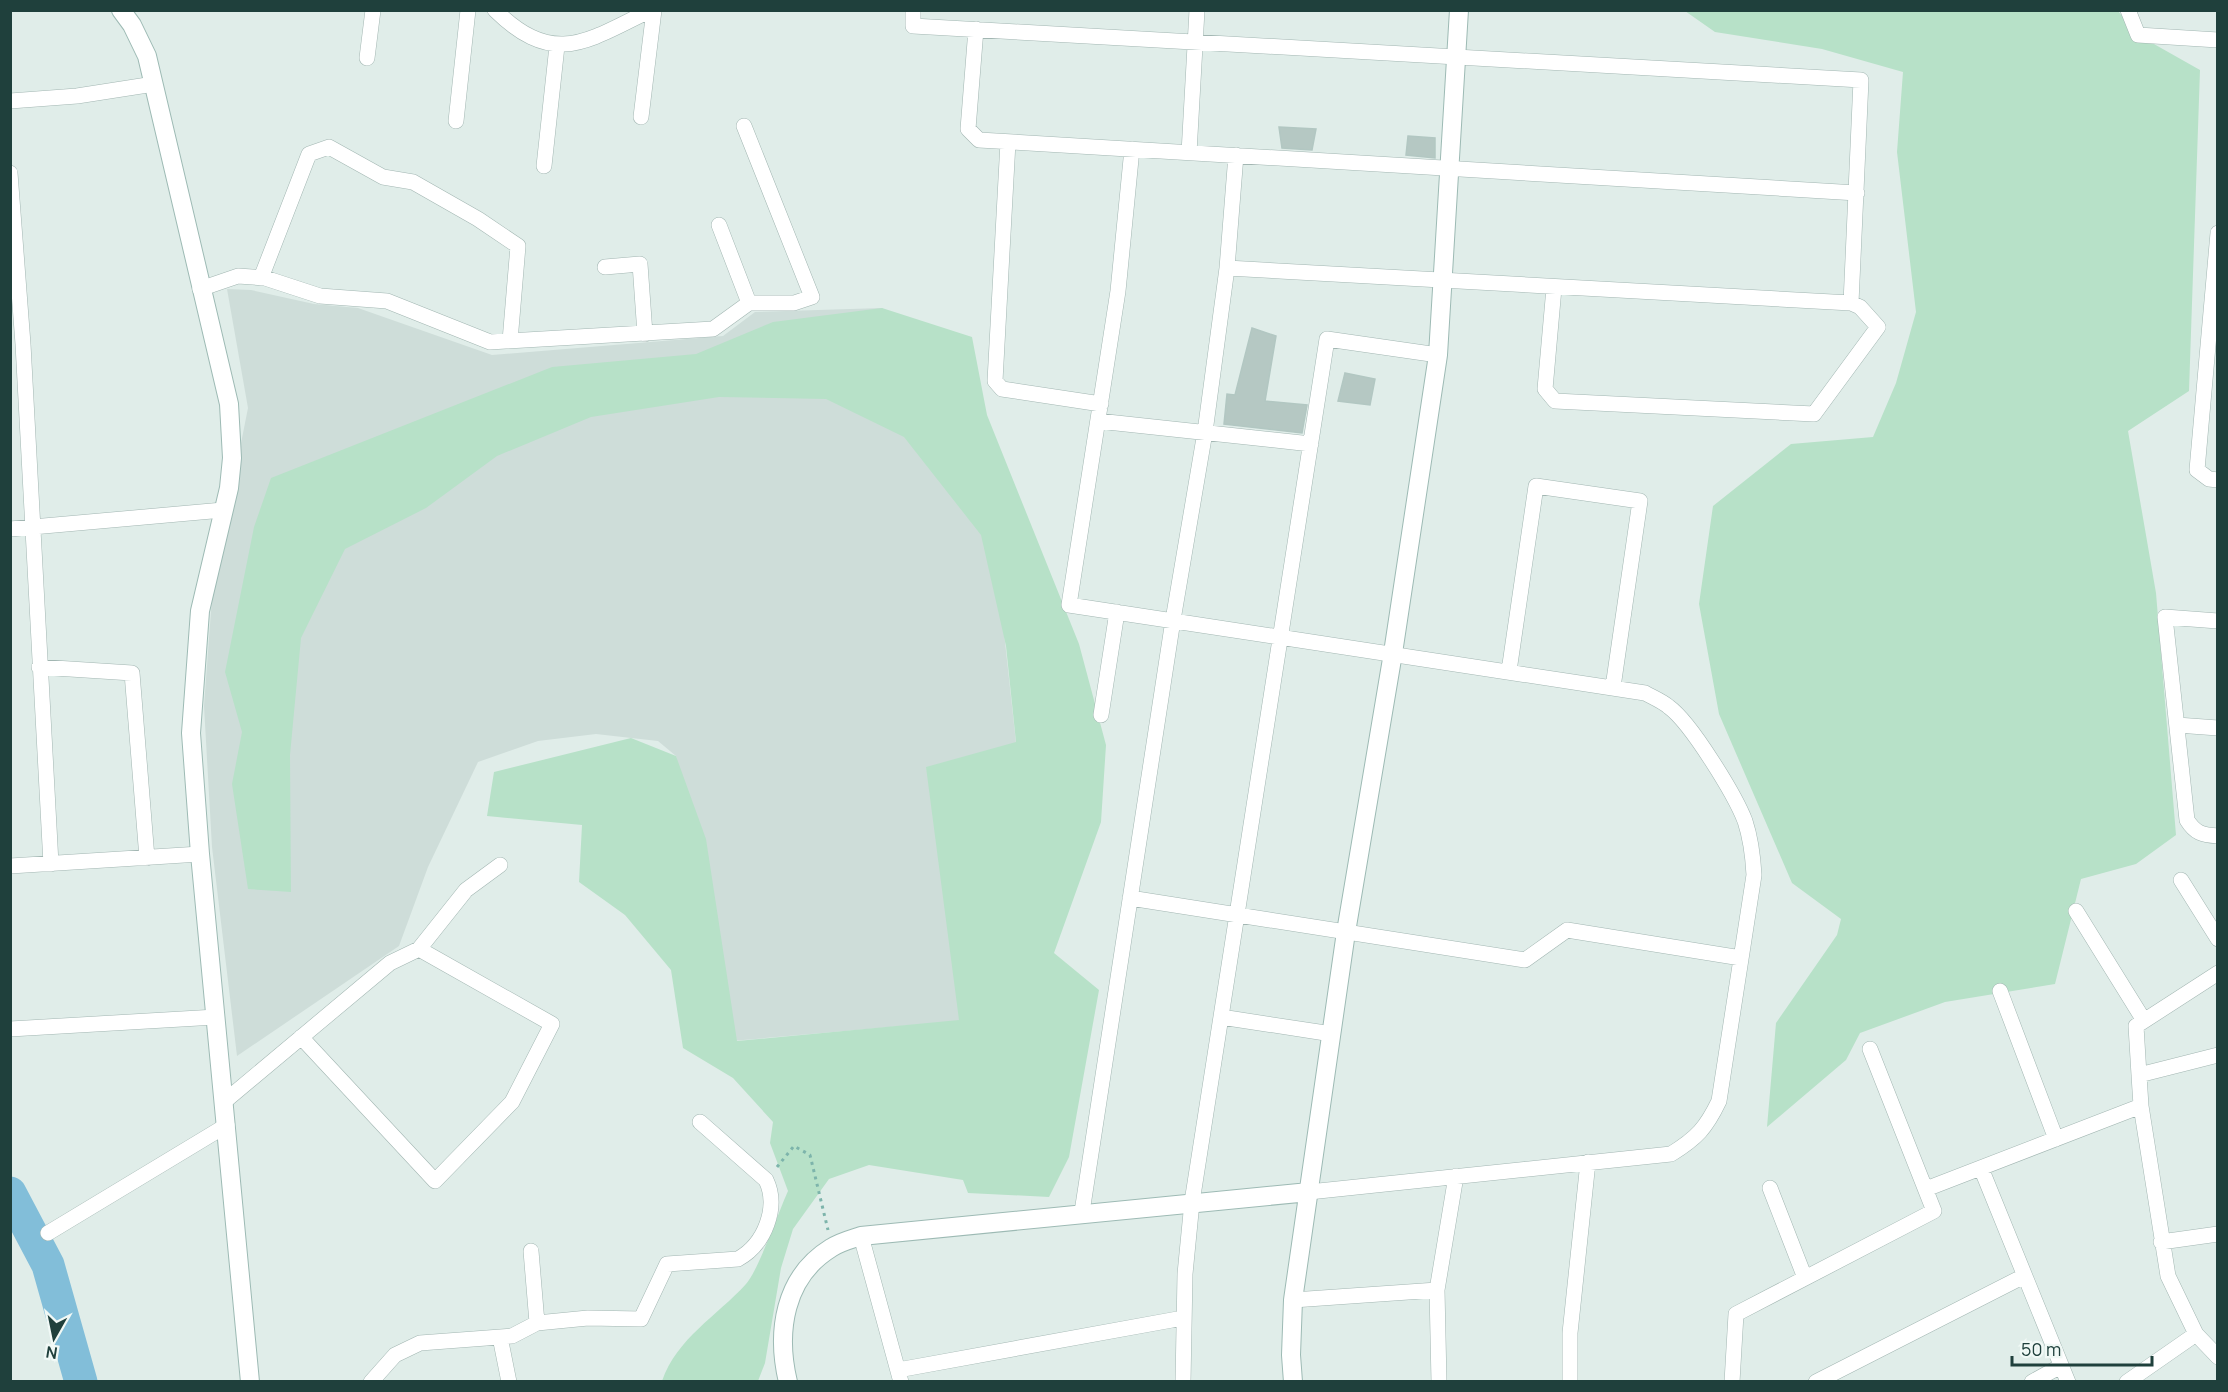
<svg xmlns="http://www.w3.org/2000/svg" width="2228" height="1392" viewBox="0 0 2228 1392" font-family="Manrope,sans-serif">
<style>
.built{fill:#ceddd9}
.green{fill:#b7e1c8}
.lines{fill:none;stroke-linecap:round;stroke-linejoin:round}
.river{stroke:#82bed9;stroke-width:33}
.building{fill:#b5c8c3;stroke:#b2c7c2;stroke-width:1.5}
.street-casing{stroke:#a2b6b2;stroke-width:16}
.secondary-casing{stroke:#9dbab4;stroke-width:20}
.path{stroke:#7db4ab;stroke-width:3;stroke-dasharray:3 4.5;stroke-linecap:butt}
.street{stroke:#fff;stroke-width:15}
.secondary{stroke:#fff;stroke-width:18}
</style>
<rect width="100%" height="100%" fill="#e0ede9"/>
<path class="built" d="M227,289L251,290L314,304L358,308L492,355L723,336L755,312L882,308L960,362L990,504L1016,743L982,1019L720,1042L676,756L658,741L596,734L538,741L478,762L428,867L399,946L237,1056L212,847L204,706L213,584L248,408Z"/>
<path class="green" d="M1685,11H2118L2138,35L2200,70L2189,391L2128,431L2156,593L2176,835L2136,864L2081,879L2055,984L1945,1002L1860,1033L1846,1060L1767,1127L1776,1023L1837,935L1841,919L1792,883L1719,714L1699,604L1713,506L1791,444L1873,437L1896,383L1916,312L1897,152L1903,72L1822,49L1715,32Z
M882,308L972,337L987,415L1079,644L1106,745L1101,822L1054,953L1099,990L1069,1157L1049,1197L968,1193L963,1180L869,1165L829,1179L793,1229L781,1268L765,1363L758,1381H662C677,1338 717,1316 746,1284C758,1271 779,1211 788,1191L770,1143L773,1122L733,1078L683,1048L671,970L625,915L579,882L582,825L487,816L494,772L631,738L676,756L706,839L737,1041L959,1020L926,767L1016,742L1006,646L981,535L904,437L826,399L719,397L591,417L497,456L426,508L345,549L301,638L290,755L291,892L248,889L232,784L242,732L225,672L254,527L271,478L552,367L696,354L773,322Z"/>
<g class="lines">
<path class="river" d="M10,1193L48,1265L81,1382"/>
</g>
<path class="building" d="M1279,127L1316,129L1312,150L1282,148Z
M1408,136L1435,138V158L1406,155Z
M1252,328L1276,336L1265,401L1307,405L1302,433L1224,424L1227,394L1235,395Z
M1345,373L1375,379L1370,405L1338,401Z"/>
<g class="lines">
<defs>
<path id="street" d="M495,10C554,68 587,41 651,10
M913,10V26L1861,80L1851,303L1227,268L1205,432L1173,620L1082,1212
M2128,10L2138,35L2218,40
M976,29L968,129L979,140L1857,193
M367,58L373,10
M10,101L77,96L154,84
M641,117L654,10
M456,121L468,10
M1008,142L995,381L1002,389L1101,404
M1132,149L1118,291L1069,605L1645,693C1652,697 1662,701 1669,707C1691,723 1735,795 1745,821C1751,839 1753,857 1754,875L1719,1101C1706,1128 1697,1138 1671,1154L1309,1192
M1189,153L1197,10
M544,166L557,46
M10,173L23,344L51,864
M719,225L749,303
M2218,233L2197,470L2209,479L2218,480
M605,267L640,264L645,334
M1227,268L1236,155
M261,278L309,154L329,147L383,177L413,182L478,219L518,246L510,341
M1554,288L1545,389L1555,401L1814,414L1878,327L1860,307L1851,303
M200,289L238,276L265,278L320,296L387,301L490,342L713,329L749,303H794L812,297L744,126
M1098,421L1311,444
M10,529L223,510
M2218,621L2165,617L2187,820C2195,833 2202,835 2218,836
M39,667L132,673L147,858
M1509,671L1536,486L1640,501L1613,687
M1101,715L1117,612
M2177,725L2218,728
M10,866L200,854
M2181,880L2218,939
M1130,898L1525,960L1567,930L1741,958
M2076,911L2143,1019
M419,949L466,890L500,865
M2000,991L2056,1139
M1221,1017L1332,1034
M10,1029L216,1017
M2218,1055L2139,1075L2141,1106L2168,1276L2196,1334L2218,1357
M2139,1075L2136,1026L2218,973
M225,1101L390,963L419,949L552,1024L512,1102L435,1181L301,1037
M1981,1168L2068,1382
M1770,1188L1805,1278
M1926,1189L2141,1106
M48,1233L227,1125
M861,1236L901,1382
M2161,1242L2218,1234
M531,1251L537,1323
M1293,1300L1437,1290
M500,1337L509,1382
M898,1370L1183,1318
M371,1382L395,1355L420,1343L512,1336L537,1323L588,1318L641,1319L667,1264L738,1259C765,1244 779,1207 766,1180L700,1122
M1183,1382L1185,1274L1192,1202L1327,339L1438,355
M1439,1382L1437,1290L1456,1176
M1570,1382V1333L1588,1162
M1732,1382L1736,1314L1934,1211L1870,1049
M1816,1382L2024,1276
M2032,1382L2061,1366
M2127,1382L2196,1334"/>
<path id="secondary" d="M121,10L132,25L147,56L229,404L232,458L229,488L200,611L191,733L200,854L250,1382
M788,1382C776,1332 784,1277 831,1248C840,1242 852,1239 861,1236L1309,1192
M1293,1382L1291,1355L1293,1300L1346,932L1393,653L1438,355L1459,10"/>
</defs>
<use href="#street" class="street-casing"/>
<use href="#secondary" class="secondary-casing"/>
<path class="path" d="M777,1167L794,1146L810,1155L828,1230"/>
<use href="#street" class="street"/>
<use href="#secondary" class="secondary"/>
</g>
<rect width="2228" height="1392" fill="none" stroke="#1f403c" stroke-width="24"/>
<g transform="translate(54 1338) rotate(189)" stroke="#f1f9f6" stroke-width="4.5" paint-order="stroke">
<path d="M0-4.5L10 22L0 15L-10 22Z" fill="#1f403c"/>
<text y="-9" font-size="16" font-weight="bold" text-anchor="middle" fill="#1f403c">N</text>
</g>
<path d="M2012 1356v9h140v-9" fill="none" stroke="#1f403c" stroke-width="3"/>
<text x="2021" y="1356" font-size="18" fill="#1f403c" stroke="#f1f9f6" stroke-width="4.5" paint-order="stroke">50 m</text>
</svg>
